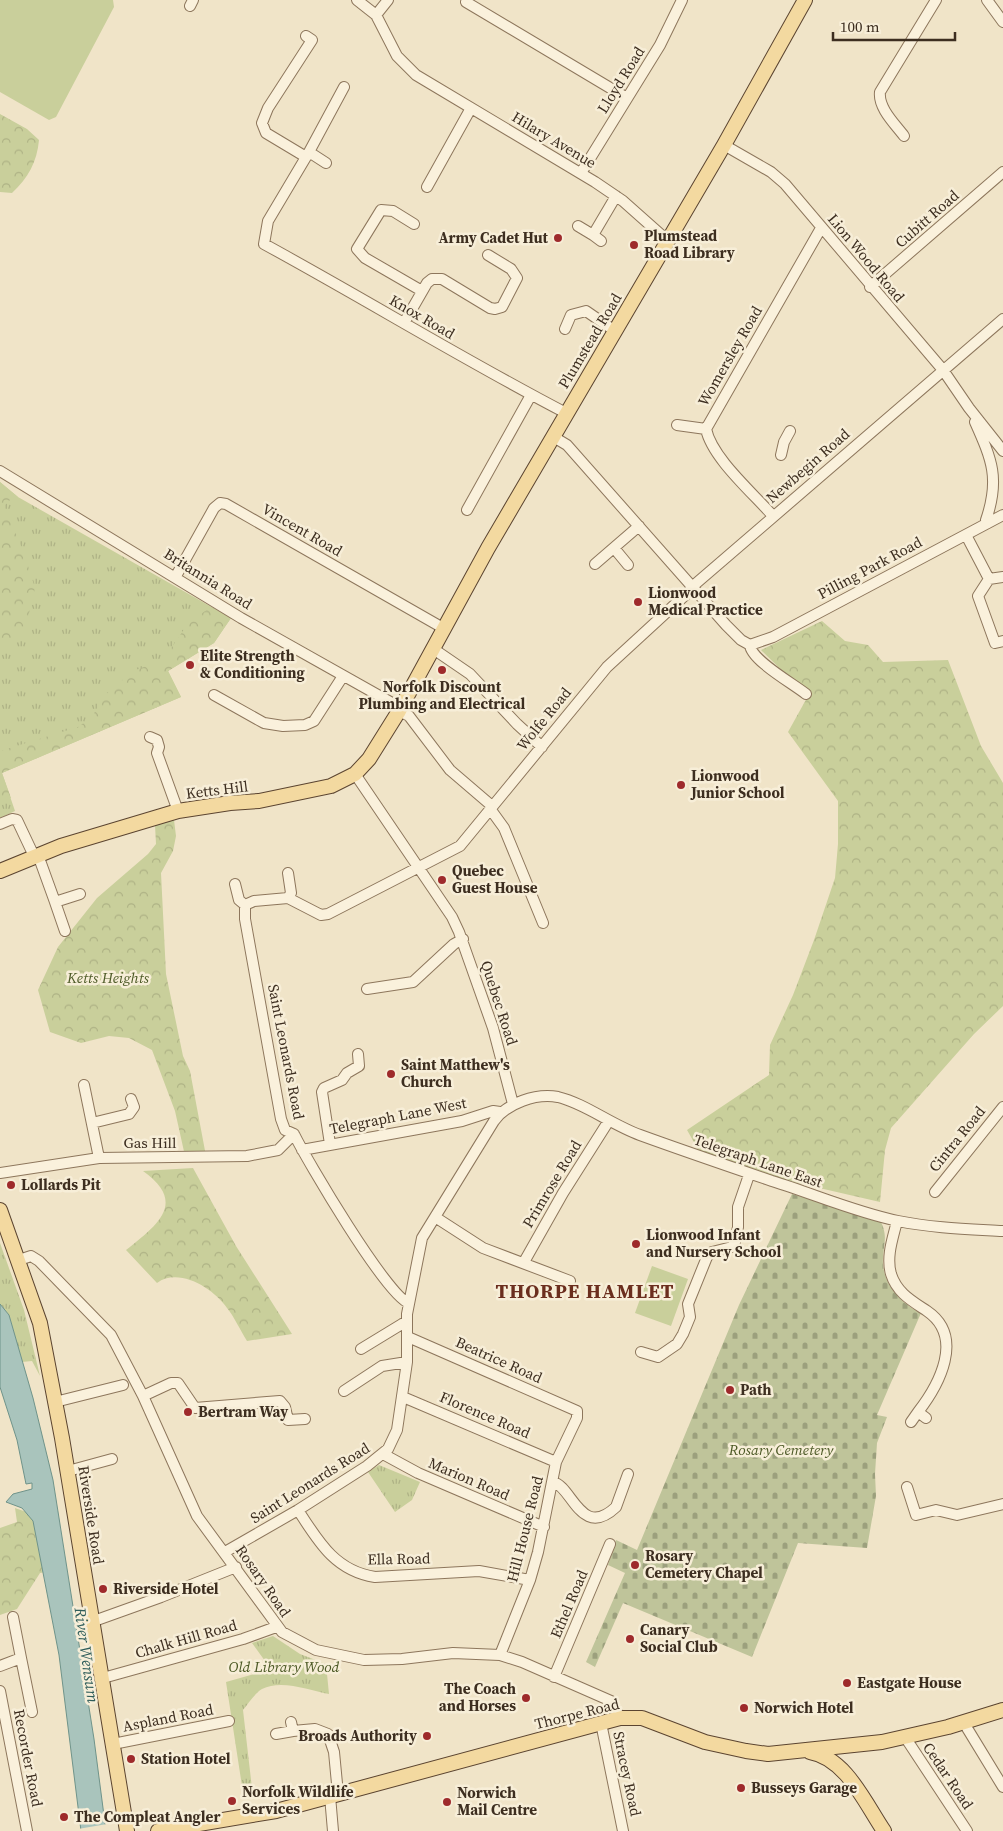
<svg xmlns="http://www.w3.org/2000/svg" width="1003" height="1831" viewBox="0 0 1003 1831" font-family="'Source Serif 4',serif">
<style>
.grass{fill:url(#grass-tufts)}
.forest{fill:url(#forest-crowns)}
.cemetery{fill:url(#cemetery-stones)}
.garden{fill:#c9cf9b}
.water{fill:#a9c4bc;stroke:#6f938a}
.pier{fill:#f0e4c8}
.lines{fill:none;stroke-linecap:round;stroke-linejoin:round}
.minor-casing{stroke:#8d765c;stroke-width:12}
.major-casing{stroke:#5b4430;stroke-width:16}
.minor{stroke:#faf1dc;stroke-width:10}
.major{stroke:#f3d9a0;stroke-width:14}
.poi-dot{fill:#9e2a2b;stroke:#f7eed8;stroke-width:2}
.labels{text-anchor:middle;stroke-width:5;stroke-linejoin:round;paint-order:stroke}
.street-label{font-size:15px;fill:#3d2e20;stroke:#f7eed8}
.poi-label{font-size:15px;font-weight:bold;fill:#3d2e20;stroke:#f7eed8;text-anchor:start}
.park-label{font-size:15px;font-style:italic;fill:#4d5a26;stroke:#f7eed8}
.water-label{font-size:16px;font-style:italic;fill:#2f5d5a;stroke:#f7eed8}
.district-label{font-size:20px;font-weight:bold;letter-spacing:1px;fill:#6b2e1e;stroke:#f7eed8}
</style>
<defs>
<pattern id="grass-tufts" width="24" height="20" patternUnits="userSpaceOnUse" patternTransform="scale(1.25)"><rect width="24" height="20" fill="#c9cf9b"/><path d="M3 7l-1-3M5 7V3M7 7l1-3M15 17l-1-3M17 17v-4M19 17l1-3" fill="none" stroke="#aeb285"/></pattern>
<pattern id="forest-crowns" width="20" height="18" patternUnits="userSpaceOnUse" patternTransform="scale(1.25)"><rect width="20" height="18" fill="#c9cf9b"/><path d="M2 6a3 3 0 1 1 6 0M12 15a3 3 0 1 1 6 0" fill="none" stroke="#aeb285"/></pattern>
<pattern id="cemetery-stones" width="16" height="16" patternUnits="userSpaceOnUse" patternTransform="scale(1.25)"><rect width="16" height="16" fill="#bfc49a"/><path d="M2 7V4a2 2 0 0 1 4 0v3zM10 15v-3a2 2 0 0 1 4 0v3z" fill="#9ca07d"/></pattern>
</defs>
<rect width="100%" height="100%" fill="#f0e4c8"/>
<path class="grass" d="M0,482L18,497L231,618L214,643L168,671L181,697L2,773L15,811L0,818Z
M0,1243L24,1310L40,1376L32,1361L22,1362L9,1315L0,1304Z
M379,1465L420,1482L412,1500L395,1512L368,1472Z
M273,1636L300,1654L326,1664L329,1694C309,1690 281,1679 262,1689C255,1693 248,1704 243,1710L253,1797L244,1799L226,1682L265,1671V1661L252,1643Z"/>
<path class="forest" d="M0,114L27,129L39,140C37,162 28,178 12,193L0,192Z
M0,482L18,497L10,500L4,506L24,553L35,588L27,622L15,645L0,655Z
M211,607L231,618L214,643L168,671L181,697L2,773L11,798L0,802V751L78,727L92,717L104,696L133,671L163,660L189,622Z
M822,621L845,641L868,645L883,662L948,660L981,746L1003,783V1006L974,1034L891,1128L885,1150L880,1202L776,1178L699,1151L687,1130L769,1075L770,1045L793,995L814,940L835,878L838,844V801L788,732L808,696L761,650Z
M174,820L176,836L173,851L161,873L166,974L183,1056L190,1071L206,1156H185L175,1111L152,1050L129,1038L109,1036L81,1043L50,1032L38,990L58,947L97,898L148,854L156,844L155,825Z
M193,1168L236,1246L292,1334L247,1341C240,1330 235,1318 227,1308C213,1288 179,1267 157,1283L126,1250C157,1225 188,1203 143,1171Z
M15,1508L32,1514L52,1571L40,1573L17,1609L0,1615V1528L17,1522Z"/>
<path class="cemetery" d="M792,1194L880,1220C888,1236 884,1241 883,1258C881,1282 901,1304 921,1313L877,1415L887,1417L877,1443L875,1474L876,1496L867,1548L798,1543L752,1657L623,1603L595,1667L586,1662L625,1573L608,1565L616,1540L637,1550L739,1305Z"/>
<path class="garden" d="M0,0H113L114,7L56,117L49,120L0,92Z
M652,1266L688,1279L671,1326L635,1313Z"/>
<path class="water" d="M0,1304L9,1315L33,1398L53,1480L94,1739L106,1831H81L59,1655L33,1521L22,1508L6,1502L13,1494L32,1489V1483L26,1484L17,1440L0,1387Z"/>
<path class="pier" d="M107,1824L108,1831H78V1829Z"/>
<g class="lines">
<defs>
<path id="minor" d="M357,0L376,15L397,56L416,75L595,182L623,201L668,241
M987,0L1003,22
M466,2L627,98
M190,6L193,0
M376,15L388,0
M344,87L309,152L268,221L264,244C365,299 464,360 566,413
M904,136C895,124 878,108 880,92L936,0
M724,145L771,172L785,184L943,370L969,408L1003,451
M309,152L326,163
M306,157L266,133L262,123L268,108L312,40L306,36
M581,173L660,45L682,0
M427,187L471,108
M414,224L393,211L381,210L357,249L365,258L422,291
M578,226L593,235
M601,241L593,235L616,196
M870,287L1003,172
M404,323L427,283L432,279H442L490,308L495,309L502,307L517,278L511,269L488,255
M565,329L571,315L586,311L615,331
M975,422C992,460 1000,479 986,520L988,523
M677,425L706,429
M552,436L567,445L726,625L741,640L750,645
M781,455L784,442L790,431
M0,471L241,618L401,708
M467,510L531,395
M773,516C753,493 712,458 706,429L821,228
M966,535L989,579L1003,577
M614,548L628,565
M595,564L639,526
M176,576L214,508L220,503L226,504L443,628
M989,579L978,596L995,643L1003,641
M693,586L1003,319
M750,645L773,637L1003,515
M750,645C751,660 792,683 806,694
M432,648L470,674L517,724L542,747
M214,695L264,723L283,726L305,725L314,721L343,676
M399,711L409,716L450,770L492,806
M150,737L157,740L159,747L157,753L178,811
M355,774L452,917L459,932L493,1028L513,1104
M491,810L504,828L543,923
M0,824L12,819L17,820L34,856
M38,855L55,902L80,894
M288,873L291,893L288,898
M235,884L239,900L245,905
M55,902L65,931
M367,989L413,982L454,944L463,939
M84,1085L99,1158
M92,1123L129,1114L134,1107L131,1099
M330,1144L322,1092L324,1088L342,1080L347,1073L359,1066L358,1054
M302,1150L462,1121L493,1111L500,1112
M0,1173L99,1158L247,1156L278,1150L294,1134
M935,1192L1003,1107
M435,1217L483,1248L570,1281
M897,1221C893,1238 886,1256 891,1274C897,1293 912,1301 927,1311C965,1337 939,1385 918,1412L926,1418
M19,1260L31,1256L39,1261L111,1335L143,1396L197,1516L282,1632L316,1650L364,1660L402,1659L453,1653L500,1655L522,1662L611,1701L620,1718
M524,1262L563,1193L608,1122
M409,1303C388,1298 306,1159 294,1134L285,1130L281,1119L245,919V905L254,901L288,898L321,915L328,914L460,846L607,667L694,587
M408,1337L577,1411V1418L556,1462L538,1552L530,1580L500,1655
M361,1349L402,1324L407,1323
M641,1352L658,1357L677,1344L683,1334L690,1317L688,1304L707,1257L712,1252L732,1247L735,1242L738,1227V1207L749,1175
M344,1391L382,1366L407,1362
M143,1396L171,1383H178L195,1408L280,1401L285,1407L288,1420L305,1419
M403,1397L556,1462
M55,1402L123,1385
M911,1422L918,1412
M383,1454L418,1473L544,1527
M68,1471L112,1459
M553,1482C572,1486 581,1540 616,1507L628,1474
M907,1487L916,1515L936,1510L957,1515L1003,1504
M298,1510C318,1541 335,1571 375,1577L479,1571L530,1580
M225,1552L298,1510L367,1466L388,1449L397,1430L407,1362V1314L422,1238L494,1121C507,1103 536,1093 558,1097C584,1103 612,1125 640,1135C684,1151 728,1166 772,1181C814,1194 855,1212 898,1221C932,1228 968,1229 1003,1231
M94,1621L161,1597L236,1567
M21,1658L32,1712
M0,1666L21,1658L13,1617
M554,1677L610,1544
M103,1678L243,1639L276,1627
M0,1691L27,1831
M291,1722L293,1731L315,1729L328,1734L334,1752L338,1794
M965,1722L967,1728L1003,1787
M601,1723L623,1831
M276,1734L293,1731
M905,1737L967,1831
M113,1744L229,1721
M330,1796L333,1831"/>
<path id="major" d="M0,871L61,846L178,811L230,803L259,801L331,786L355,774L369,759L399,711L488,548L724,145L805,0
M0,1210L40,1323L62,1438L127,1831
M810,1752C846,1758 865,1803 884,1831
M158,1831L276,1811L620,1718H642L705,1742L746,1751L768,1754L882,1742L948,1727L1003,1710"/>
</defs>
<use href="#minor" class="minor-casing"/>
<use href="#major" class="major-casing"/>
<use href="#minor" class="minor"/>
<use href="#major" class="major"/>
</g>
<g class="poi-dot">
<circle cx="558" cy="238" r="5"/>
<circle cx="634" cy="245" r="5"/>
<circle cx="638" cy="602" r="5"/>
<circle cx="190" cy="665" r="5"/>
<circle cx="442" cy="670" r="5"/>
<circle cx="681" cy="785" r="5"/>
<circle cx="442" cy="880" r="5"/>
<circle cx="391" cy="1074" r="5"/>
<circle cx="11" cy="1185" r="5"/>
<circle cx="636" cy="1244" r="5"/>
<circle cx="730" cy="1390" r="5"/>
<circle cx="188" cy="1412" r="5"/>
<circle cx="635" cy="1565" r="5"/>
<circle cx="103" cy="1589" r="5"/>
<circle cx="630" cy="1639" r="5"/>
<circle cx="847" cy="1683" r="5"/>
<circle cx="526" cy="1698" r="5"/>
<circle cx="744" cy="1708" r="5"/>
<circle cx="427" cy="1736" r="5"/>
<circle cx="131" cy="1759" r="5"/>
<circle cx="741" cy="1788" r="5"/>
<circle cx="232" cy="1801" r="5"/>
<circle cx="447" cy="1802" r="5"/>
<circle cx="64" cy="1817" r="5"/>
</g>
<g class="labels">
<g class="street-label">
<text transform="translate(621 80) rotate(-58)" y="5">Lloyd Road</text>
<text transform="translate(554 140) rotate(31)" y="5">Hilary Avenue</text>
<text transform="translate(927 219) rotate(-41)" y="5">Cubitt Road</text>
<text transform="translate(866 258) rotate(50)" y="5">Lion Wood Road</text>
<text transform="translate(422 317) rotate(30)" y="5">Knox Road</text>
<text transform="translate(590 341) rotate(-59)" y="5">Plumstead Road</text>
<text transform="translate(730 356) rotate(-60)" y="5">Womersley Road</text>
<text transform="translate(808 466) rotate(-41)" y="5">Newbegin Road</text>
<text transform="translate(302 530) rotate(30)" y="5">Vincent Road</text>
<text transform="translate(870 568) rotate(-28)" y="5">Pilling Park Road</text>
<text transform="translate(208 579) rotate(32)" y="5">Britannia Road</text>
<text transform="translate(544 719) rotate(-51)" y="5">Wolfe Road</text>
<text transform="translate(217 790) rotate(-7)" y="5">Ketts Hill</text>
<text transform="translate(499 1003) rotate(72)" y="5">Quebec Road</text>
<text transform="translate(286 1052) rotate(79)" y="5">Saint Leonards Road</text>
<text transform="translate(398 1116) rotate(-11)" y="5">Telegraph Lane West</text>
<text transform="translate(957 1139) rotate(-51)" y="5">Cintra Road</text>
<text x="150" y="1148">Gas Hill</text>
<text transform="translate(758 1161) rotate(19)" y="5">Telegraph Lane East</text>
<text transform="translate(552 1184) rotate(-59)" y="5">Primrose Road</text>
<text transform="translate(499 1360) rotate(24)" y="5">Beatrice Road</text>
<text transform="translate(485 1415) rotate(23)" y="5">Florence Road</text>
<text transform="translate(469 1479) rotate(23)" y="5">Marion Road</text>
<text transform="translate(310 1483) rotate(-32)" y="5">Saint Leonards Road</text>
<text transform="translate(91 1515) rotate(81)" y="5">Riverside Road</text>
<text transform="translate(525 1529) rotate(-76)" y="5">Hill House Road</text>
<text transform="translate(399 1559) rotate(-1)" y="5">Ella Road</text>
<text transform="translate(263 1581) rotate(55)" y="5">Rosary Road</text>
<text transform="translate(569 1604) rotate(-67)" y="5">Ethel Road</text>
<text transform="translate(186 1639) rotate(-16)" y="5">Chalk Hill Road</text>
<text transform="translate(577 1714) rotate(-14)" y="5">Thorpe Road</text>
<text transform="translate(168 1718) rotate(-11)" y="5">Aspland Road</text>
<text transform="translate(28 1758) rotate(79)" y="5">Recorder Road</text>
<text transform="translate(627 1774) rotate(78)" y="5">Stracey Road</text>
<text transform="translate(948 1776) rotate(56)" y="5">Cedar Road</text>
</g>
<g class="poi-label">
<text x="644" y="241">Plumstead<tspan x="644" dy="17">Road Library</tspan></text>
<text x="548" y="243" text-anchor="end">Army Cadet Hut</text>
<text x="648" y="598">Lionwood<tspan x="648" dy="17">Medical Practice</tspan></text>
<text x="200" y="661">Elite Strength<tspan x="200" dy="17">&amp; Conditioning</tspan></text>
<text x="442" y="692" text-anchor="middle">Norfolk Discount<tspan x="442" dy="17">Plumbing and Electrical</tspan></text>
<text x="691" y="781">Lionwood<tspan x="691" dy="17">Junior School</tspan></text>
<text x="452" y="876">Quebec<tspan x="452" dy="17">Guest House</tspan></text>
<text x="401" y="1070">Saint Matthew's<tspan x="401" dy="17">Church</tspan></text>
<text x="21" y="1190">Lollards Pit</text>
<text x="646" y="1240">Lionwood Infant<tspan x="646" dy="17">and Nursery School</tspan></text>
<text x="740" y="1395">Path</text>
<text x="198" y="1417">Bertram Way</text>
<text x="645" y="1561">Rosary<tspan x="645" dy="17">Cemetery Chapel</tspan></text>
<text x="113" y="1594">Riverside Hotel</text>
<text x="640" y="1635">Canary<tspan x="640" dy="17">Social Club</tspan></text>
<text x="857" y="1688">Eastgate House</text>
<text x="516" y="1694" text-anchor="end">The Coach<tspan x="516" dy="17">and Horses</tspan></text>
<text x="754" y="1713">Norwich Hotel</text>
<text x="417" y="1741" text-anchor="end">Broads Authority</text>
<text x="141" y="1764">Station Hotel</text>
<text x="751" y="1793">Busseys Garage</text>
<text x="242" y="1797">Norfolk Wildlife<tspan x="242" dy="17">Services</tspan></text>
<text x="457" y="1798">Norwich<tspan x="457" dy="17">Mail Centre</tspan></text>
<text x="74" y="1822">The Compleat Angler</text>
</g>
<g class="park-label">
<text x="108" y="983">Ketts Heights</text>
<text x="781" y="1455">Rosary Cemetery</text>
<text x="284" y="1672">Old Library Wood</text>
</g>
<g class="water-label">
<text transform="translate(87 1655) rotate(82)" y="6">River Wensum</text>
</g>
<g class="district-label">
<text x="585" y="1298">THORPE HAMLET</text>
</g>
</g>
<path d="M833 32v8h122v-8" fill="none" stroke="#3d2e20" stroke-width="2.5"/>
<text x="840" y="32" font-size="15" fill="#3d2e20" stroke="#f7eed8" stroke-width="4" paint-order="stroke">100 m</text>
</svg>
